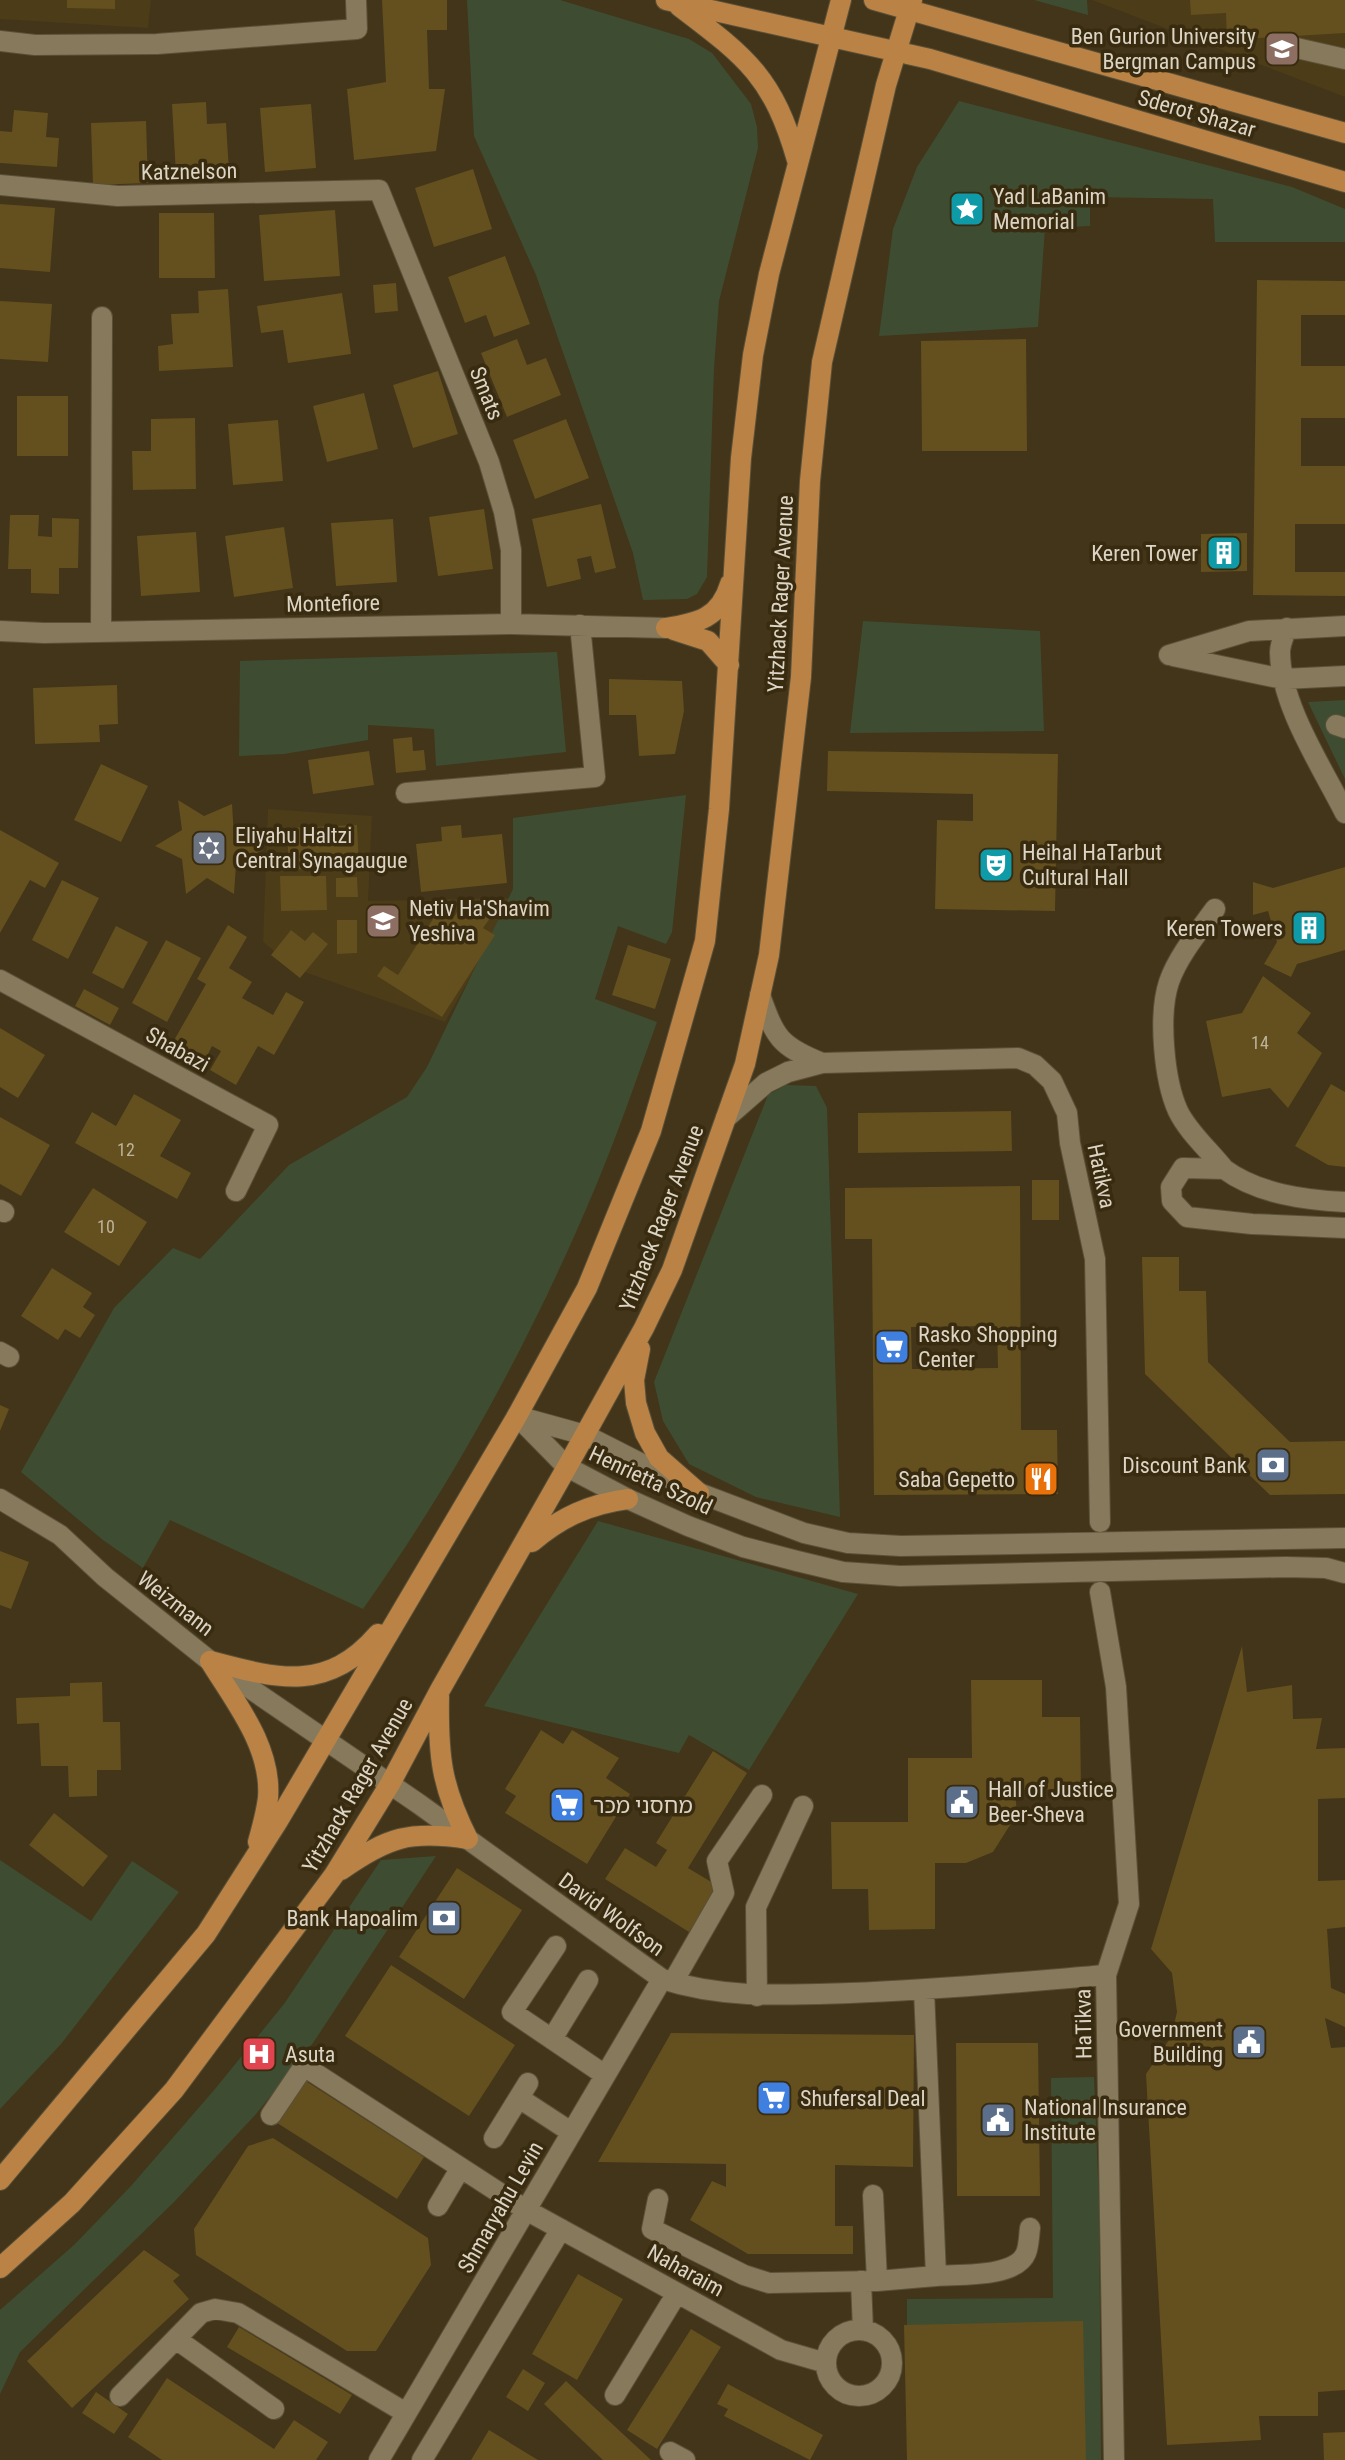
<svg xmlns="http://www.w3.org/2000/svg" width="1345" height="2460" viewBox="0 0 1345 2460" font-family="'Roboto Condensed','Noto Sans Hebrew',sans-serif">
<style>
.built{fill:#4c3c17}
.green{fill:#3e4d32}
.building{fill:#644f1e;fill-rule:evenodd}
.lines{fill:none;stroke-linecap:round;stroke-linejoin:round}
.minor-casing{stroke:#5b5038;stroke-width:22}
.major-casing{stroke:#5b5038;stroke-width:22}
.minor{stroke:#87795b;stroke-width:20}
.major{stroke:#ba8345;stroke-width:20}
.labels{text-anchor:middle;stroke-width:7;stroke-linejoin:round;paint-order:stroke}
.number-label{font-size:18px;fill:#beb39a}
.poi-label{font-size:22px;fill:#dcd4c4;stroke:#382b0f;text-anchor:start}
.street-label{font-size:22px;fill:#dcd4c4;stroke:#382b0f}
</style>
<rect width="100%" height="100%" fill="#423519"/>
<path class="built" d="M0,0H151L148,28L0,19Z
M1092,0H1345V97Z
M268,809L372,816L368,901L515,898L445,1022L296,969L263,942Z"/>
<path class="green" d="M467,0H560L689,39L712,53L751,104L757,127L758,148L719,301L714,368L707,577L697,594L687,599L643,600L633,553L536,275L474,136Z
M1034,0H1087L1088,15Z
M959,101L1292,187L1345,209V242H1215L1213,199L1090,197V226L1045,228L1038,327L879,336L893,229L917,167Z
M863,621L1040,631L1044,731L850,733Z
M557,652L566,752L436,766L434,729L368,725V740L284,754L239,756L240,661Z
M1345,700V779L1308,702Z
M686,795L672,932L666,944L618,926L595,999L657,1022C637,1077 618,1134 595,1188C533,1336 456,1478 363,1609L170,1520L143,1568L103,1540L21,1472L114,1308L173,1248L200,1259L289,1165L407,1097L427,1067L513,889V818Z
M786,1085L816,1086L827,1108L840,1517L756,1497L689,1464L663,1421L654,1382L768,1095Z
M598,1521L858,1594L749,1770L689,1735L679,1753L484,1706Z
M436,1856L313,2043L256,2114L174,2202L20,2352L0,2394V2310L74,2245L131,2186L215,2089L284,2004L381,1860Z
M0,1860L91,1921L132,1861L179,1892L61,2044L0,2109Z
M1094,2077L1099,2201L1101,2460H907V2299L1053,2298L1051,2078Z"/>
<path class="building" d="M67,0H115V9L67,8Z
M382,0H447V30H427L429,89H445L436,151L354,160L347,89L386,82Z
M1190,0H1345V33L1227,40L1226,13L1191,15Z
M206,102L207,124L226,123L229,171L176,175L172,104Z
M311,104L316,168L265,172L260,108Z
M14,110L48,113L46,137L59,138L57,167L0,163V131L12,132Z
M146,121L148,183L93,185L91,123Z
M473,169L492,229L434,247L415,188Z
M0,204L55,208L50,272L0,268Z
M335,210L340,276L264,281L259,215Z
M159,213H214L215,278H159Z
M505,256L530,324L494,337L486,315L465,323L448,277Z
M1257,280L1345,281V315H1301V366H1345V418H1301V466H1345V524H1295V572H1345V596L1253,595Z
M396,283L398,311L375,313L373,285Z
M228,289L233,367L159,371L158,346L173,344L171,314L199,313L198,291Z
M342,293L351,354L288,363L283,330L261,333L257,306Z
M0,301L52,304L48,362L0,359Z
M517,339L527,365L546,358L561,395L507,417L481,353Z
M1026,339L1027,451H922L921,341Z
M438,371L458,434L413,448L393,385Z
M364,393L378,449L327,462L313,406Z
M17,396H68V456H17Z
M195,418L196,489L133,490L132,451H151V419Z
M566,419L589,478L535,499L513,440Z
M278,420L283,481L233,485L228,424Z
M601,504L616,568L595,573L591,556L577,559L581,579L547,587L532,519Z
M484,509L493,569L438,576L429,517Z
M10,515H39L38,536L52,537V518L79,519L78,568H59V594L31,593V569H8Z
M393,519L397,582L336,586L331,523Z
M284,527L293,588L234,597L225,536Z
M196,532L200,592L141,596L137,536Z
M1247,533V571L1201,572V534Z
M609,679L682,681L684,711L675,754L639,756L636,715H609Z
M117,685L118,724L99,725L100,742L35,744L33,688Z
M412,737L413,751L424,750L426,770L396,773L393,739Z
M369,751L374,785L313,794L308,760Z
M828,751L1058,754L1055,911L935,909L937,820L973,821V794L827,791Z
M101,764L148,786L121,842L74,820Z
M178,800L204,816L232,804L234,837L263,850L236,864L234,894L207,878L186,894L182,859L155,846L182,830Z
M357,825L359,866L289,870L287,828Z
M461,825L462,838L502,834L507,883L421,892L416,844L442,841L441,827Z
M0,830L59,863L45,888L30,880L0,933Z
M1345,867V950L1297,964L1291,977L1264,964L1277,942L1268,911L1253,915V882L1273,888Z
M280,876H326L327,910L281,911Z
M357,877L358,897H336V878Z
M62,880L99,898L68,959L32,940Z
M465,900L491,917L483,928L495,935L442,1017L377,976L384,966L398,975L438,911L452,920Z
M337,920H357V953L337,954Z
M228,925L247,937L229,968L252,982L242,998L273,1015L286,992L304,1002L274,1055L258,1046L236,1085L210,1070L221,1051L212,1046L204,1062L172,1044L206,984L197,979Z
M116,926L148,942L123,989L92,973Z
M291,930L305,941L313,932L328,944L300,978L271,955Z
M166,940L201,958L167,1022L132,1003Z
M628,945L671,959L655,1009L612,995Z
M1263,976L1311,1013L1297,1033L1322,1053L1288,1108L1270,1088L1222,1097L1206,1021L1242,1013Z
M84,989L119,1008L110,1025L75,1006Z
M0,1028L45,1055L18,1098L0,1087Z
M1331,1084L1345,1092V1167L1328,1165L1295,1146Z
M134,1094L181,1120L160,1156L191,1173L177,1199L75,1143L92,1112L116,1126Z
M1011,1111L1012,1151L858,1153V1113Z
M0,1117L50,1145L21,1196L0,1184Z
M1032,1180H1059V1220H1032Z
M1020,1186L1021,1430H1057L1058,1494L874,1495L872,1239H845V1188ZM997,1326L998,1368L912,1369L911,1327Z
M93,1188L147,1222L119,1266L64,1232Z
M1142,1257H1179V1291H1206L1208,1362L1290,1442L1345,1441V1494L1270,1495L1145,1374Z
M52,1268L92,1293L83,1307L95,1315L80,1338L65,1329L58,1340L21,1316Z
M0,1405L9,1409L0,1431Z
M0,1551L29,1562L11,1609L0,1605Z
M1242,1646L1247,1692L1292,1685L1293,1719L1322,1718L1316,1749L1345,1748V1798L1318,1799V1881L1345,1880V1927L1327,1929L1331,1988L1345,1994V2027L1325,2018L1331,2048L1345,2047V2390L1318,2392V2416H1259L1261,2440L1167,2445L1146,2074L1171,2037L1177,2012L1172,1973L1151,1949Z
M971,1680H1042V1717H1080L1081,1789L1015,1790L1017,1814L993,1852L966,1863H935V1929L869,1930L868,1889H832L831,1822H908V1758H972Z
M102,1682L103,1722H120L121,1770H97V1796L69,1797L68,1766H41L39,1723L17,1724L16,1698L70,1696V1683Z
M541,1730L563,1744L572,1730L619,1758L606,1778L630,1794L587,1864L505,1813L516,1796L505,1789Z
M713,1751L747,1773L688,1868L718,1886L689,1932L605,1879L625,1848L656,1867L667,1850L656,1843Z
M54,1813L108,1856L83,1887L29,1845Z
M457,1868L522,1910L464,1999L399,1957Z
M391,1965L515,2045L469,2116L345,2036Z
M671,2033L914,2035L913,2167L835,2165V2226H853V2254H748L690,2220L712,2181L726,2187V2164L598,2162Z
M956,2043H1038L1040,2196H957Z
M301,2078L424,2157L397,2199L274,2121Z
M273,2138L428,2238L431,2265L376,2351H347L196,2255L194,2229L248,2146Z
M144,2250L180,2275L173,2281L189,2299L72,2408L27,2361Z
M578,2274L623,2299L577,2380L532,2354Z
M1083,2321L1086,2460H907L904,2325Z
M239,2327L352,2395L340,2414L227,2347Z
M691,2329L721,2347L657,2449L627,2430Z
M523,2369L545,2383L528,2411L506,2397Z
M167,2378L274,2449L294,2420L328,2442L316,2460H162L128,2437Z
M566,2381L651,2460H603L544,2404Z
M728,2384L823,2435L810,2460L724,2416L728,2409L717,2404Z
M96,2392L128,2414L114,2434L82,2413Z
M489,2430L538,2460H471Z
M1345,2432V2460H1324L1323,2433Z"/>
<g class="lines">
<defs>
<path id="minor" d="M0,41L35,45L157,44L357,29L356,0
M1292,47L1345,59
M0,185L118,196L379,190L489,462L504,512L511,550V624
M1287,628C1284,636 1280,644 1280,652C1280,704 1322,767 1345,813
M0,631L44,633L511,624L666,628
M101,632L102,317
M1169,655L1249,631L1345,626
M1173,656L1283,679L1345,676
M1336,725L1345,728
M406,793L595,777L580,625
M1215,909C1199,931 1178,956 1169,982C1158,1015 1164,1080 1178,1111C1188,1132 1210,1151 1224,1169C1258,1194 1305,1200 1345,1202
M0,980L268,1125L236,1191
M760,995C775,1037 779,1046 822,1063
M726,1118L766,1083L788,1072L822,1063L1018,1058L1035,1065L1052,1081L1067,1113L1070,1143L1095,1259L1100,1522
M1224,1169L1183,1168L1171,1187L1172,1201L1187,1217L1252,1224L1345,1228
M0,1210L4,1212
M0,1352L9,1357
M517,1416L567,1467L628,1499L688,1526L743,1547L797,1561L843,1572L900,1576L1286,1567L1326,1568L1345,1573
M520,1417L585,1435L699,1493L804,1533L848,1543L901,1546L1345,1538
M0,1499L60,1535L105,1577L210,1661L419,1804L662,1979C723,1999 786,1995 850,1993C935,1990 1021,1982 1106,1975
M1100,1592L1116,1687L1129,1904L1106,1975L1114,2460
M556,1946L512,2012L605,2075
M673,1982L724,1893L717,1861L762,1795
M757,1996L756,1907L803,1806
M552,2039L588,1980
M519,2098L571,2132
M271,2115L304,2066L526,2210L781,2350L826,2363
M494,2138L528,2083
M873,2195L877,2281
M658,2199L652,2229L744,2275L769,2283L877,2281L936,2276L924,1990
M438,2206L460,2169
M936,2276C959,2274 1016,2278 1026,2253C1029,2246 1029,2235 1030,2228
M861,2281L863,2330
M826 2363a33 33 0 1 1 66 0a33 33 0 1 1-66 0Z
M176,2339L274,2409
M615,2395L677,2293
M120,2396L201,2313L215,2309L238,2313L406,2413
M670,2452L685,2460
M379,2460L662,1979
M422,2460L561,2229"/>
<path id="major" d="M666,0L930,59L1345,182
M874,0L1345,133
M679,6C746,57 773,76 797,160
M666,628C698,623 720,618 730,584
M674,630L708,641L729,665
M640,1349L634,1380L636,1403L645,1433L659,1458L699,1493
M532,1542C561,1517 590,1504 628,1499
M210,1661C278,1679 327,1693 378,1634
M210,1661C235,1702 272,1747 268,1798C266,1813 262,1828 258,1842
M439,1696C438,1755 441,1786 468,1839
M341,1870C388,1837 410,1830 468,1839
M0,2180L206,1934L278,1821L517,1416L587,1288L651,1131L705,941L719,809L741,458L753,355L769,274L841,0
M0,2268L72,2203L174,2090L334,1875L390,1784L440,1690L567,1467L644,1328L672,1270L745,1064L769,955L801,677L810,481L822,362L886,85L912,0"/>
</defs>
<use href="#minor" class="minor-casing"/>
<use href="#major" class="major-casing"/>
<use href="#minor" class="minor"/>
<use href="#major" class="major"/>
</g>
<defs>
<symbol id="university-square" viewBox="-11 -11 22 22"><rect x="-9" y="-9" width="18" height="18" rx="4" fill="#8d6e63" stroke="#382b0f"/><path d="M0-5L7-2L0 1L-7-2ZM-4 1L0 2.5L4 1V4Q0 6-4 4Z" fill="#fff"/></symbol>
<symbol id="sight-square" viewBox="-11 -11 22 22"><rect x="-9" y="-9" width="18" height="18" rx="4" fill="#0f9aa8" stroke="#382b0f"/><path d="M0-6L1.8-2.2L6-1.7L2.9 1.2L3.7 5.4L0 3.3L-3.7 5.4L-2.9 1.2L-6-1.7L-1.8-2.2Z" fill="#fff"/></symbol>
<symbol id="building-square" viewBox="-11 -11 22 22"><rect x="-9" y="-9" width="18" height="18" rx="4" fill="#0f9aa8" stroke="#382b0f"/><path d="M-4-6H4V6H1V3H-1V6H-4ZM-2.5-4.3h1.7v1.8h-1.7ZM.8-4.3h1.7v1.8H.8ZM-2.5-1h1.7V.8h-1.7ZM.8-1h1.7V.8H.8Z" fill="#fff"/></symbol>
<symbol id="synagogue-square" viewBox="-11 -11 22 22"><rect x="-9" y="-9" width="18" height="18" rx="4" fill="#6b7280" stroke="#382b0f"/><path d="M0-6.5L5.6 3.2H-5.6ZM0 6.5L5.6-3.2H-5.6Z" fill="#fff"/></symbol>
<symbol id="theatre-square" viewBox="-11 -11 22 22"><rect x="-9" y="-9" width="18" height="18" rx="4" fill="#0f9aa8" stroke="#382b0f"/><path d="M-5-5.5Q0-4 5-5.5V0Q5 5 0 6Q-5 5-5 0ZM-3.3-2.5H-1v1.5H-3.3ZM1-2.5H3.3v1.5H1ZM-2.8 1Q0 5.5 2.8 1Z" fill="#fff"/></symbol>
<symbol id="school-square" viewBox="-11 -11 22 22"><rect x="-9" y="-9" width="18" height="18" rx="4" fill="#8d6e63" stroke="#382b0f"/><path d="M0-5L7-2L0 1L-7-2ZM-4 1L0 2.5L4 1V4Q0 6-4 4Z" fill="#fff"/></symbol>
<symbol id="supermarket-square" viewBox="-11 -11 22 22"><rect x="-9" y="-9" width="18" height="18" rx="4" fill="#3f7fe0" stroke="#382b0f"/><path d="M-6-5.5h2.5l.6 2H6L4.5 2H-2.5L-4.4-4H-6ZM-1.5 3.2a1.3 1.3 0 1 0 .1 0ZM3 3.2a1.3 1.3 0 1 0 .1 0Z" fill="#fff"/></symbol>
<symbol id="bank-square" viewBox="-11 -11 22 22"><rect x="-9" y="-9" width="18" height="18" rx="4" fill="#5c6f8a" stroke="#382b0f"/><path d="M-6-4H6V4H-6ZM0-2.3a2.3 2.3 0 1 0 0 4.6a2.3 2.3 0 1 0 0-4.6Z" fill="#fff"/></symbol>
<symbol id="restaurant-square" viewBox="-11 -11 22 22"><rect x="-9" y="-9" width="18" height="18" rx="4" fill="#e8710a" stroke="#382b0f"/><path d="M-5-6h1v4h1v-4h1v4h1v-4h1v5L-1.5 .5V6h-2V.5L-5-1ZM5-6V6H3V1.5H1.5Q1.5-4 5-6Z" fill="#fff"/></symbol>
<symbol id="civic-square" viewBox="-11 -11 22 22"><rect x="-9" y="-9" width="18" height="18" rx="4" fill="#5c6f8a" stroke="#382b0f"/><path d="M-.6-6.5H3V-4.5H.6V-3L4-1V1h2V6H-6V1h2V-1L-.6-3ZM-1.2 2.5V6h2.4V2.5Z" fill="#fff"/></symbol>
<symbol id="hospital-square" viewBox="-11 -11 22 22"><rect x="-9" y="-9" width="18" height="18" rx="4" fill="#e0444e" stroke="#382b0f"/><path d="M-5-5h3v3.5h4V-5h3V5h-3V1.5h-4V5h-3Z" fill="#fff"/></symbol>
</defs>
<g fill-rule="evenodd">
<use href="#university-square" x="1262" y="29" width="40" height="40"/>
<use href="#sight-square" x="947" y="189" width="40" height="40"/>
<use href="#building-square" x="1204" y="533" width="40" height="40"/>
<use href="#synagogue-square" x="189" y="828" width="40" height="40"/>
<use href="#theatre-square" x="976" y="845" width="40" height="40"/>
<use href="#school-square" x="363" y="901" width="40" height="40"/>
<use href="#building-square" x="1289" y="908" width="40" height="40"/>
<use href="#supermarket-square" x="872" y="1327" width="40" height="40"/>
<use href="#bank-square" x="1253" y="1445" width="40" height="40"/>
<use href="#restaurant-square" x="1021" y="1459" width="40" height="40"/>
<use href="#civic-square" x="942" y="1782" width="40" height="40"/>
<use href="#supermarket-square" x="547" y="1785" width="40" height="40"/>
<use href="#bank-square" x="424" y="1898" width="40" height="40"/>
<use href="#civic-square" x="1229" y="2022" width="40" height="40"/>
<use href="#hospital-square" x="239" y="2034" width="40" height="40"/>
<use href="#supermarket-square" x="754" y="2078" width="40" height="40"/>
<use href="#civic-square" x="978" y="2100" width="40" height="40"/>
</g>
<g class="labels">
<g class="number-label">
<text x="1260" y="1049">14</text>
<text x="126" y="1156">12</text>
<text x="106" y="1233">10</text>
</g>
<g class="poi-label">
<text x="1256" y="44" text-anchor="end">Ben Gurion University<tspan x="1256" dy="25">Bergman Campus</tspan></text>
<text x="993" y="204">Yad LaBanim<tspan x="993" dy="25">Memorial</tspan></text>
<text x="1198" y="561" text-anchor="end">Keren Tower</text>
<text x="235" y="843">Eliyahu Haltzi<tspan x="235" dy="25">Central Synagaugue</tspan></text>
<text x="1022" y="860">Heihal HaTarbut<tspan x="1022" dy="25">Cultural Hall</tspan></text>
<text x="409" y="916">Netiv Ha'Shavim<tspan x="409" dy="25">Yeshiva</tspan></text>
<text x="1283" y="936" text-anchor="end">Keren Towers</text>
<text x="918" y="1342">Rasko Shopping<tspan x="918" dy="25">Center</tspan></text>
<text x="1247" y="1473" text-anchor="end">Discount Bank</text>
<text x="1015" y="1487" text-anchor="end">Saba Gepetto</text>
<text x="988" y="1797">Hall of Justice<tspan x="988" dy="25">Beer-Sheva</tspan></text>
<text x="593" y="1813">מחסני מכר</text>
<text x="418" y="1926" text-anchor="end">Bank Hapoalim</text>
<text x="1223" y="2037" text-anchor="end">Government<tspan x="1223" dy="25">Building</tspan></text>
<text x="285" y="2062">Asuta</text>
<text x="800" y="2106">Shufersal Deal</text>
<text x="1024" y="2115">National Insurance<tspan x="1024" dy="25">Institute</tspan></text>
</g>
<g class="street-label">
<text transform="translate(1197 113) rotate(16)" y="8">Sderot Shazar</text>
<text transform="translate(189 171) rotate(-1)" y="8">Katznelson</text>
<text transform="translate(487 393) rotate(68)" y="8">Smats</text>
<text transform="translate(780 594) rotate(-87)" y="8">Yitzhack Rager Avenue</text>
<text transform="translate(333 603) rotate(-1)" y="8">Montefiore</text>
<text transform="translate(178 1049) rotate(29)" y="8">Shabazi</text>
<text transform="translate(1102 1176) rotate(78)" y="8">Hatikva</text>
<text transform="translate(661 1218) rotate(-69)" y="8">Yitzhack Rager Avenue</text>
<text transform="translate(651 1480) rotate(25)" y="8">Henrietta Szold</text>
<text transform="translate(176 1603) rotate(38)" y="8">Weizmann</text>
<text transform="translate(357 1785) rotate(-60)" y="8">Yitzhack Rager Avenue</text>
<text transform="translate(612 1914) rotate(36)" y="8">David Wolfson</text>
<text transform="translate(1083 2024) rotate(-91)" y="8">HaTikva</text>
<text transform="translate(500 2207) rotate(-60)" y="8">Shmaryahu Levin</text>
<text transform="translate(686 2270) rotate(29)" y="8">Naharaim</text>
</g>
</g>
</svg>
